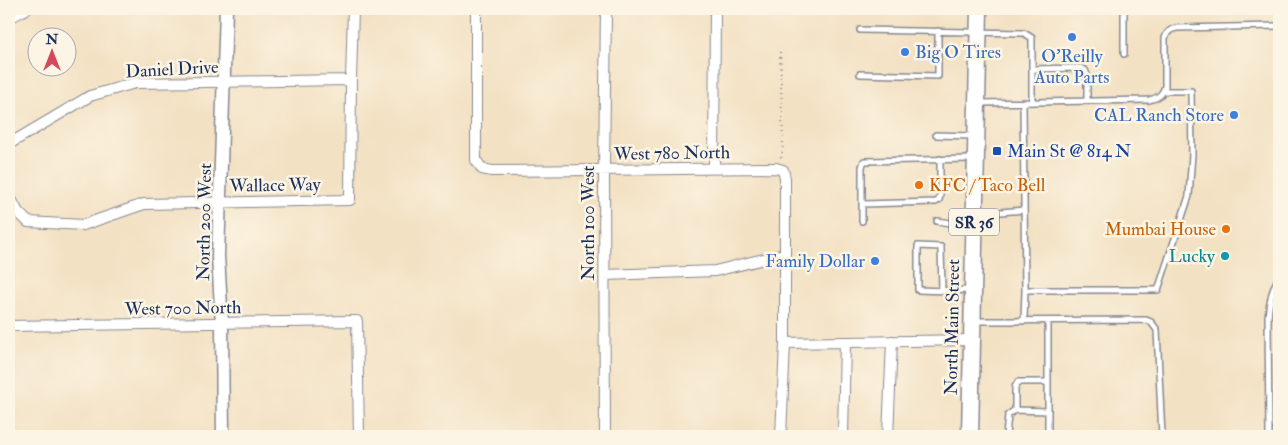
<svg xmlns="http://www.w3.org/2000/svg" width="1288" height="445" viewBox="0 0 1288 445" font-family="'IM FELL Double Pica',serif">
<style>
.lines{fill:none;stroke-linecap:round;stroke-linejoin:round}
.service-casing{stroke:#878890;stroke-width:8}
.minor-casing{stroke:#878890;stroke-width:12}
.tertiary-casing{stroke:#878890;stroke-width:15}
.trunk-casing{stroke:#878890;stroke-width:19}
.path{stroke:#878890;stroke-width:2;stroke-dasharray:1 4;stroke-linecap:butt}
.service{stroke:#fff;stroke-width:5}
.minor{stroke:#fff;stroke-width:10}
.tertiary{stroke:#fff;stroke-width:12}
.trunk{stroke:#fff;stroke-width:16}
.shop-dot{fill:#3f7fe0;stroke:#fcf5e5;stroke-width:2}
.transit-dot{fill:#1a4fb4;stroke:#fcf5e5;stroke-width:2}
.food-dot{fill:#e8710a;stroke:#fcf5e5;stroke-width:2}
.culture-dot{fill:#0f9aa8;stroke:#fcf5e5;stroke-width:2}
.labels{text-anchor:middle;stroke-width:5;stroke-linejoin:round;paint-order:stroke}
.shield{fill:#fcf5e5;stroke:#5e6a86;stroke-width:1}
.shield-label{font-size:16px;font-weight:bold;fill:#1b2f5e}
.shop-label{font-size:18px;fill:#366cbe;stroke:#fcf5e5;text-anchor:end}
.street-label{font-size:18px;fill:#1b2f5e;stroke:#fcf5e5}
.transit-label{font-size:18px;fill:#164399;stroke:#fcf5e5;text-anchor:start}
.food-label{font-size:18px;fill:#c56008;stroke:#fcf5e5;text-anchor:start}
.culture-label{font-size:18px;fill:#0d838f;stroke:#fcf5e5;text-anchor:end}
</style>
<rect width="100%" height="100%" fill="#fcf5e5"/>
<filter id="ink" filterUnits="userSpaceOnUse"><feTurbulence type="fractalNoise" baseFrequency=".02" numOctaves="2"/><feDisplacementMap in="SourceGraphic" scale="10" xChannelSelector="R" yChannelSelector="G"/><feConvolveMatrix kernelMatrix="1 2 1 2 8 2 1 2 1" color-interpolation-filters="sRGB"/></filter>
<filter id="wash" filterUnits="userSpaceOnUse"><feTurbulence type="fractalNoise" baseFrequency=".0096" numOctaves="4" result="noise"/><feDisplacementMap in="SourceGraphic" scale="20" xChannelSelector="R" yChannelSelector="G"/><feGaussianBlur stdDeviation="1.12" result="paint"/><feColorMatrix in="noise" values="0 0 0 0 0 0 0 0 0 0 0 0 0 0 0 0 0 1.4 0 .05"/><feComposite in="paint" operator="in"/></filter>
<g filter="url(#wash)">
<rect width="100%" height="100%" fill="#f3e1c3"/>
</g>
<g filter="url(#ink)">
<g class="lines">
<defs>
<path id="service" d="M860,30L1024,33L1032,38V102
M1124,54V9
M1032,69L1080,68L1085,70L1087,75V101
M860,74L938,76V31
M1023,102L1025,290H1158L1189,196L1192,154L1191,91H1163
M980,103L1149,100C1158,98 1162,95 1165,87V38C1167,32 1170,29 1177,28L1279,26
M936,135L973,136
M862,204L936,202L939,200L940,196V159
M977,214L1024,210
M862,221V167L864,161L973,159
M937,221L971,226
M942,291L941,247L918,246V290C935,291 952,291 970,290
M976,321L1146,320L1151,322L1157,330L1162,436
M1024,321L1025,290
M1048,321V436
M1015,410V387L1018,382H1048
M1006,436L1008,415L1015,410L1048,411
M1269,436L1268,317C1269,303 1271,290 1279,277"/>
<path id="minor" d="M476,9V160L482,169L492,171L776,168L783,170L785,178V343L781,436
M9,18L26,9
M9,144L90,96L135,83L351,80
M714,168L715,9
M9,195L18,212L28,222L83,225L144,204L350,200L351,80L353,9
M605,275L715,271L784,254
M9,326L357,321L359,436
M785,343L972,340
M605,436L604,169L606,9
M843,436L845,342
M888,436L892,341"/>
<path id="tertiary" d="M223,436L222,324L218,256L226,9"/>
<path id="trunk" d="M970,436L979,9"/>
</defs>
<use href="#service" class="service-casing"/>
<use href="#minor" class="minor-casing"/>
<use href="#tertiary" class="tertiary-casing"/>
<use href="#trunk" class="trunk-casing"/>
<path class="path" d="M780,52L783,145L781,160"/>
<use href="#service" class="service"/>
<use href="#minor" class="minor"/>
<use href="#tertiary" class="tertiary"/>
<use href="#trunk" class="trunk"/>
</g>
</g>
<g class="shop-dot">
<circle cx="1072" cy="37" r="5"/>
<circle cx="905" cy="52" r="5"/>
<circle cx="1234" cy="115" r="5"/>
<circle cx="875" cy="261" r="5"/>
</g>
<rect class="transit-dot" x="992" y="146" width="10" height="10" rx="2.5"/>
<g class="food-dot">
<circle cx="919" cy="185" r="5"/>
<circle cx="1226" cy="229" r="5"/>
</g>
<circle class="culture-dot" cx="1225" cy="256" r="5"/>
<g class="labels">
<rect class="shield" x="949" y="208.5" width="50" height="27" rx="4"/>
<g class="shield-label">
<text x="974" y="228">SR 36</text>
</g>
<g class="shop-label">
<text x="915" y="58" text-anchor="start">Big O Tires</text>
<text x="1072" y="62" text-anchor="middle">O'Reilly<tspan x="1072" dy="21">Auto Parts</tspan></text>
<text x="1224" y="121">CAL Ranch Store</text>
<text x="865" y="267">Family Dollar</text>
</g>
<g class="street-label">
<text transform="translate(172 69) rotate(-3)" y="6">Daniel Drive</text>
<text transform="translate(672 153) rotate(-1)" y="6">West 780 North</text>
<text transform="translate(275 185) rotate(-1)" y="6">Wallace Way</text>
<text transform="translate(204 222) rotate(-89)" y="6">North 200 West</text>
<text transform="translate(588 223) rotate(-90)" y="6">North 100 West</text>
<text transform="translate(183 308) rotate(-1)" y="6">West 700 North</text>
<text transform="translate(952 327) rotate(-89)" y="6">North Main Street</text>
</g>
<g class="transit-label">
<text x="1007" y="157">Main St @ 814 N</text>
</g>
<g class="food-label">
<text x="929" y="191">KFC / Taco Bell</text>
<text x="1216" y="235" text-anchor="end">Mumbai House</text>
</g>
<g class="culture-label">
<text x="1215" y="262">Lucky</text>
</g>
</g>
<rect width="1288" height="445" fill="none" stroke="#fcf5e5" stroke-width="30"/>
<g transform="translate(52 52)"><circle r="24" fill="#fcf5e5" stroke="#a2a6af"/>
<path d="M0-4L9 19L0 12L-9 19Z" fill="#d1495b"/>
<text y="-8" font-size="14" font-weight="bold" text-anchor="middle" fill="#1b2f5e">N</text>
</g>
</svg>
